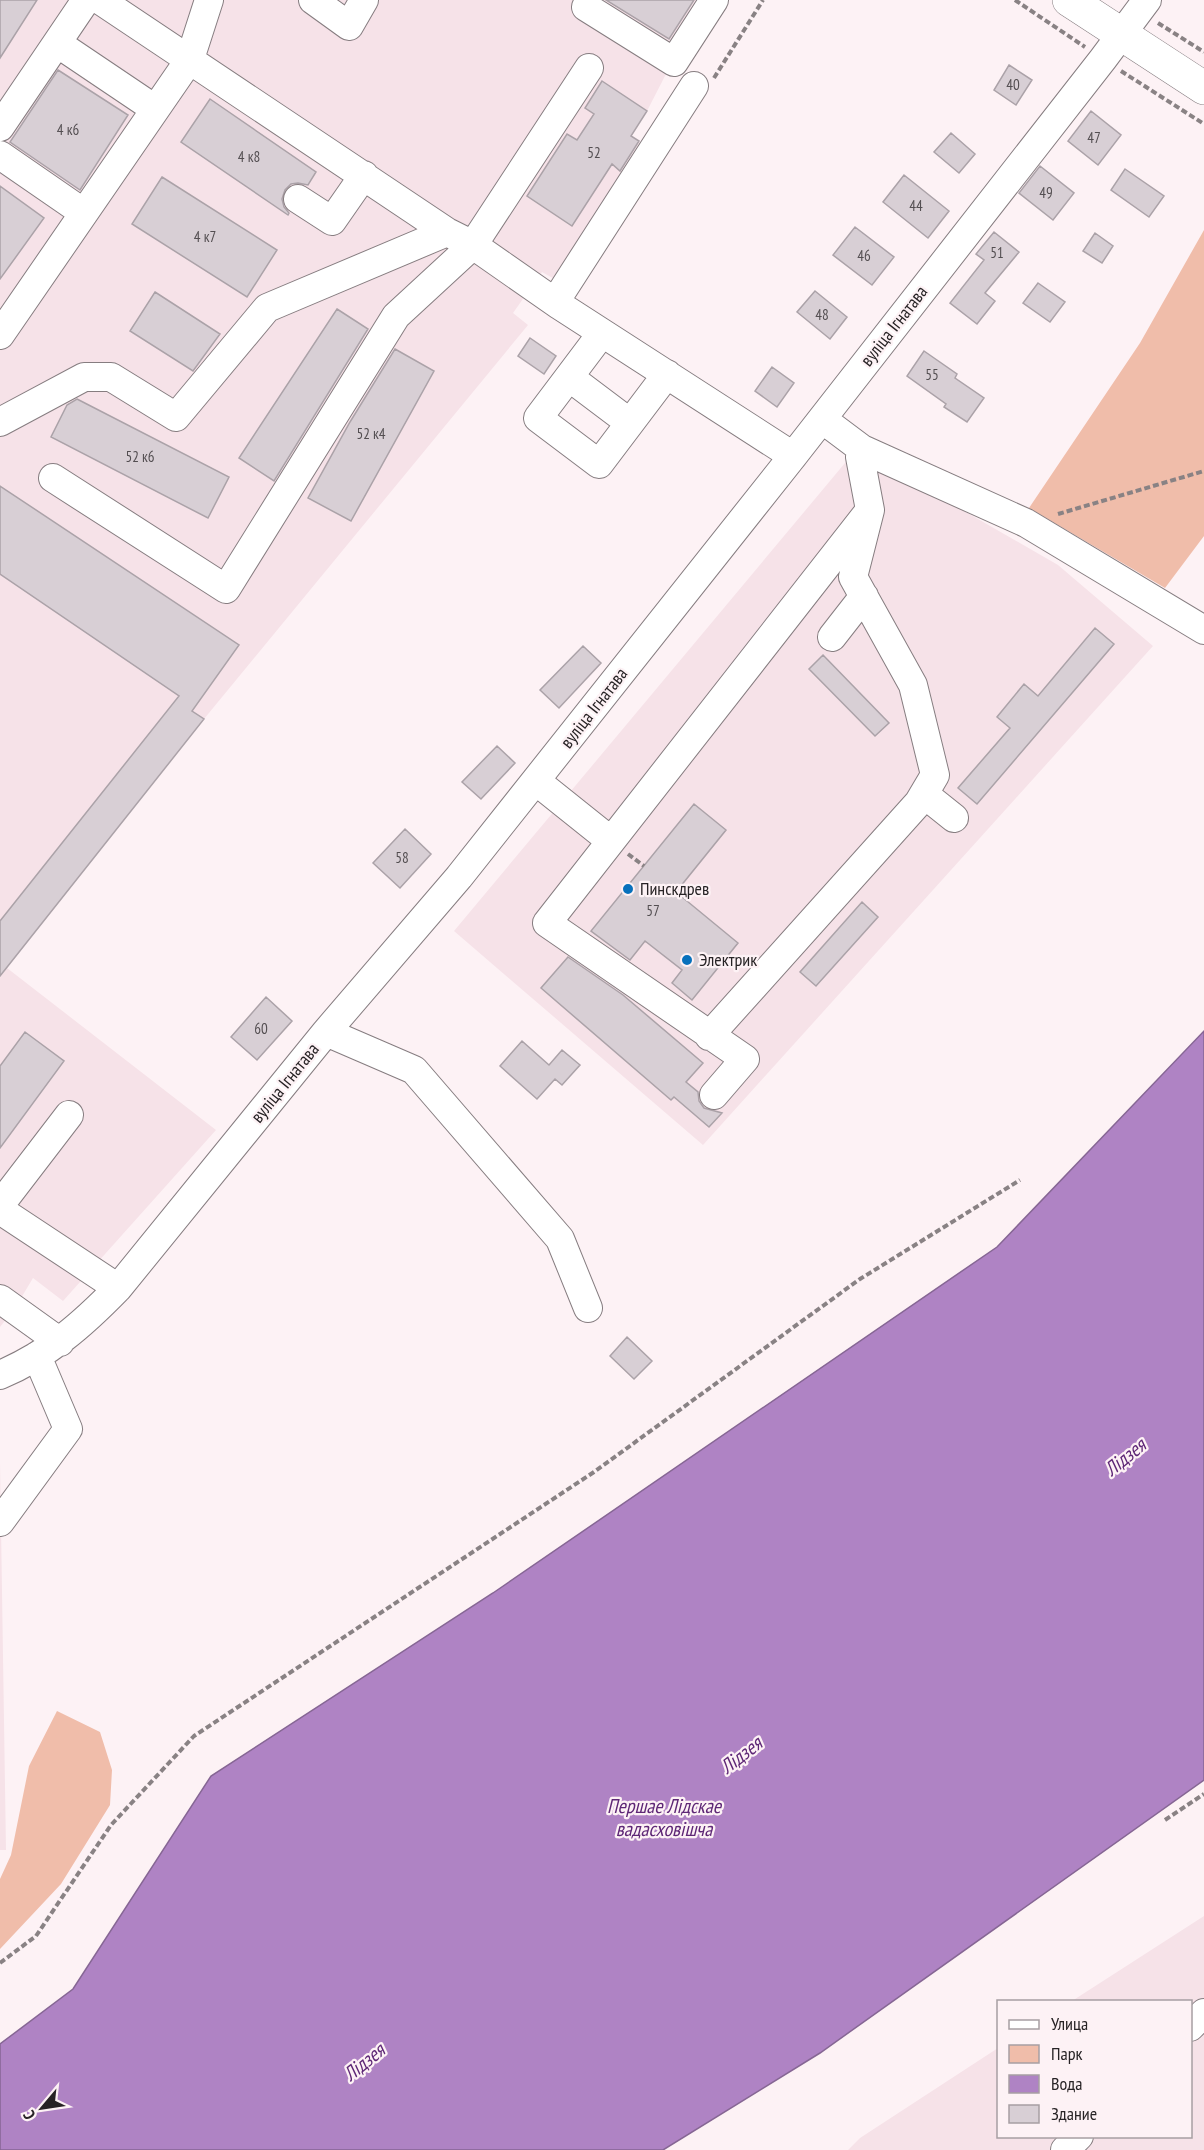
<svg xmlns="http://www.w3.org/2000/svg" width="1204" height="2150" viewBox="0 0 1204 2150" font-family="'PT Sans Narrow',sans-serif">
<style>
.built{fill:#f6e2e8}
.green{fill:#f0bdaa}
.water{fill:#af83c4;stroke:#866694;stroke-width:1.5}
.building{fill:#d8cfd5;stroke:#aba2a8;stroke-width:1.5}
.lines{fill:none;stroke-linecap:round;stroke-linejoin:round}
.minor-casing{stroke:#867d80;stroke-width:30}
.major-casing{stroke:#867d80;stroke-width:34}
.path{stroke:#898284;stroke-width:4;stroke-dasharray:6 3;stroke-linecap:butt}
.minor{stroke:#fff;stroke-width:28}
.major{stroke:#fff;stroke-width:33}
.poi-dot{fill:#0771bc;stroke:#fdf2f5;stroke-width:2}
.labels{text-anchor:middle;stroke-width:4.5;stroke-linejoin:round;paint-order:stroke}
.number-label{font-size:15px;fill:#534e51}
.street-label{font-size:18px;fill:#272325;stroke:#fdf2f5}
.poi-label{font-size:18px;fill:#272325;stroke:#fdf2f5;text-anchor:start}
.water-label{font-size:20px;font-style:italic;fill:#5e2776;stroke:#fdf2f5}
</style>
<rect width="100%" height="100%" fill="#fdf2f5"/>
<path class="built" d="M0,0H720L666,74L647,111L631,136L640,142L558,281L542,272L513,313L528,325L204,719L7,968L216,1130L63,1301L33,1278L15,1308L0,1327Z
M850,457H870L1058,565L1153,646L703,1145L454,931Z
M0,1462L6,1850H0Z
M1204,1916V2150H848L860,2138L998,2048V2136H1190V2002L1072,2001Z"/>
<path class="green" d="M1204,230V536L1165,588L1029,508L1140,343Z
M57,1711L100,1732L112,1770L110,1805L61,1884L0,1949V1879L11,1855L29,1766Z"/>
<path class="water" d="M1204,1031V1780L820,2053L663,2150H0V2044L73,1989L211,1776L493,1593L997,1247Z"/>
<path class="building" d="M0,0H37L0,58Z
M606,0H694L669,39Z
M1009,65L1032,80L1016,105L994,90Z
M58,70L128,115L80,190L10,142Z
M602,81L647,111L631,136L639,141L620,171L612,164L572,226L527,196L567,134L577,140L594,114L585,108Z
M210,99L316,172L308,185L298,183L291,184L285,190L282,199L284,207L289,213L288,215L181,142Z
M1091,111L1121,135L1098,165L1068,141Z
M951,133L975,154L959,173L934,152Z
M1040,166L1074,193L1053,220L1019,193Z
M1125,169L1164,196L1149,217L1111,190Z
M904,175L949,211L928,238L883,202Z
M162,177L277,250L247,297L132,224Z
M0,186L44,218L0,279Z
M855,227L894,257L872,285L833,255Z
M994,232L1019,252L985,293L995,301L977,324L950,303L984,260L976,254Z
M1095,233L1113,246L1102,263L1083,251Z
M1038,283L1065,302L1050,322L1023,303Z
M815,291L847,317L830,339L797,312Z
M155,292L220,334L193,371L130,331Z
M337,309L368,329L274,481L239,458Z
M530,338L556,356L544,374L518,356Z
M395,349L434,371L351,521L308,498L350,422Z
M924,351L957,374L955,378L984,398L967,422L944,407L946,404L907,376Z
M772,367L794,383L777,407L755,391Z
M77,399L229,477L208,518L51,437L67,405Z
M0,486L239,645L192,711L204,719L0,976V921L179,696L0,574Z
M1095,628L1114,644L977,804L958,788L1010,728L997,717L1024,684L1038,696Z
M583,646L601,663L559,708L540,690Z
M823,655L889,723L875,736L809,669Z
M497,746L515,763L481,799L462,782Z
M694,804L726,830L676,892L738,943L692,1000L672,983L682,970L645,941L630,960L591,931Z
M405,829L431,854L400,888L373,863Z
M862,902L878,917L816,986L800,972Z
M568,957L623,995L703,1063L686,1082L698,1092L699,1101L704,1108L722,1113L709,1127L674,1097L671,1100L541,988Z
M266,997L292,1021L257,1060L231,1037Z
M25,1032L64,1061L0,1148V1066Z
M522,1041L549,1065L562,1050L580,1065L562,1085L555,1079L537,1099L500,1066Z
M627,1337L652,1361L634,1379L610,1356Z"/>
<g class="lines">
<defs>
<path id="minor" d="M100,0L447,232L473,245L559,305L793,456
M313,0L349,26L364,0
M586,7L674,62L714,0
M57,43L155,109
M0,127L86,0
M0,155L84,213
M298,199L332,221L364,175
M555,302L694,86
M602,333L538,418L599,464L667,374
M0,335L190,59L209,0
M569,377L630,423
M822,419L862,449L1026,523L1204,630
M0,422L84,377H111L176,417L267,308L447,232
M53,478L226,589L396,316L473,245L589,68
M832,637L864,596
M536,781L611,841
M924,794L954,818
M326,1032L414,1070L560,1239L588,1308
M709,1036L919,802L935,775L913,685L853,577L870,510L860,457L862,449
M714,1095L745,1059L547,923L870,510
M0,1205L69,1115
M0,1210L118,1288
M0,1299L60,1342
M0,1375C49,1354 82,1325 118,1288L326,1032L459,877L793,456L1103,59L1147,0
M0,1522L68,1429L37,1356
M1190,2027L1204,2013
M1065,2150L1079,2136"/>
<path id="major" d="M1069,0L1204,88"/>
</defs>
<use href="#minor" class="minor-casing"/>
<use href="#major" class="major-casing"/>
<path class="path" d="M1015,0L1085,47
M1158,23L1204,52
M1121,71L1204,124
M714,78L763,0
M1058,514L1204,471
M628,854L644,866
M1165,1820L1204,1794
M0,1963L36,1936L111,1825L194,1736L594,1472L860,1279L1020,1180"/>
<use href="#minor" class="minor"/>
<use href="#major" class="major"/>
</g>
<g class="poi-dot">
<circle cx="628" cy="889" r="6"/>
<circle cx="687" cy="960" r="6"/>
</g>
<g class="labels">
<g class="number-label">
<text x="1013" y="90">40</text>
<text x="68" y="135">4 к6</text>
<text x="1094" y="143">47</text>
<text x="594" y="158">52</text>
<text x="249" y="162">4 к8</text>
<text x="1046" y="198">49</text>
<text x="916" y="211">44</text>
<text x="205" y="242">4 к7</text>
<text x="997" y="258">51</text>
<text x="864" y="261">46</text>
<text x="822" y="320">48</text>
<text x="932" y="380">55</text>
<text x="371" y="439">52 к4</text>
<text x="140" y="462">52 к6</text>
<text x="402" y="863">58</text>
<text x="653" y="916">57</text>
<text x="261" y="1034">60</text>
</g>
<g class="street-label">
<text transform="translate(894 326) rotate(-52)" y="6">вуліца Ігнатава</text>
<text transform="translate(594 708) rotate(-52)" y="6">вуліца Ігнатава</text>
<text transform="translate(285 1083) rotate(-51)" y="6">вуліца Ігнатава</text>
</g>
<g class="poi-label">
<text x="640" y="895">Пинскдрев</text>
<text x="699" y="966">Электрик</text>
</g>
<g class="water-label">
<text transform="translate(1125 1457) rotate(-39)" y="7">Лідзея</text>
<text transform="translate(741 1755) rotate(-38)" y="7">Лідзея</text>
<text x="664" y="1813">Першае Лідскае<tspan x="664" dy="23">вадасховішча</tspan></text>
<text transform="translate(364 2062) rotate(-39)" y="7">Лідзея</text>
</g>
</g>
<rect x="997" y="2000" width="195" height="138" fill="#fdf2f5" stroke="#a79fa2" stroke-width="1.5"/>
<rect x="1009" y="2020" width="30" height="9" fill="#ffffff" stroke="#a79fa2" stroke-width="1.5"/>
<text x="1051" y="2030" font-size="18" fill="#272325">Улица</text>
<rect x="1009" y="2045" width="30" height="18" fill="#f0bdaa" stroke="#a79fa2" stroke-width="1.5"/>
<text x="1051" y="2060" font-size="18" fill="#272325">Парк</text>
<rect x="1009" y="2075" width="30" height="18" fill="#af83c4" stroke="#a79fa2" stroke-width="1.5"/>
<text x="1051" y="2090" font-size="18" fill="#272325">Вода</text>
<rect x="1009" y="2105" width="30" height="18" fill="#d8cfd5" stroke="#a79fa2" stroke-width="1.5"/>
<text x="1051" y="2120" font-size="18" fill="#272325">Здание</text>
<g transform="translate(42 2108) rotate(241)" stroke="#fdf2f5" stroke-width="4.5" paint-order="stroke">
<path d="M0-4.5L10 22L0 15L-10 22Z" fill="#272325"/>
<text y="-9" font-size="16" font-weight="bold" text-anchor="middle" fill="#272325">С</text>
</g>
</svg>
